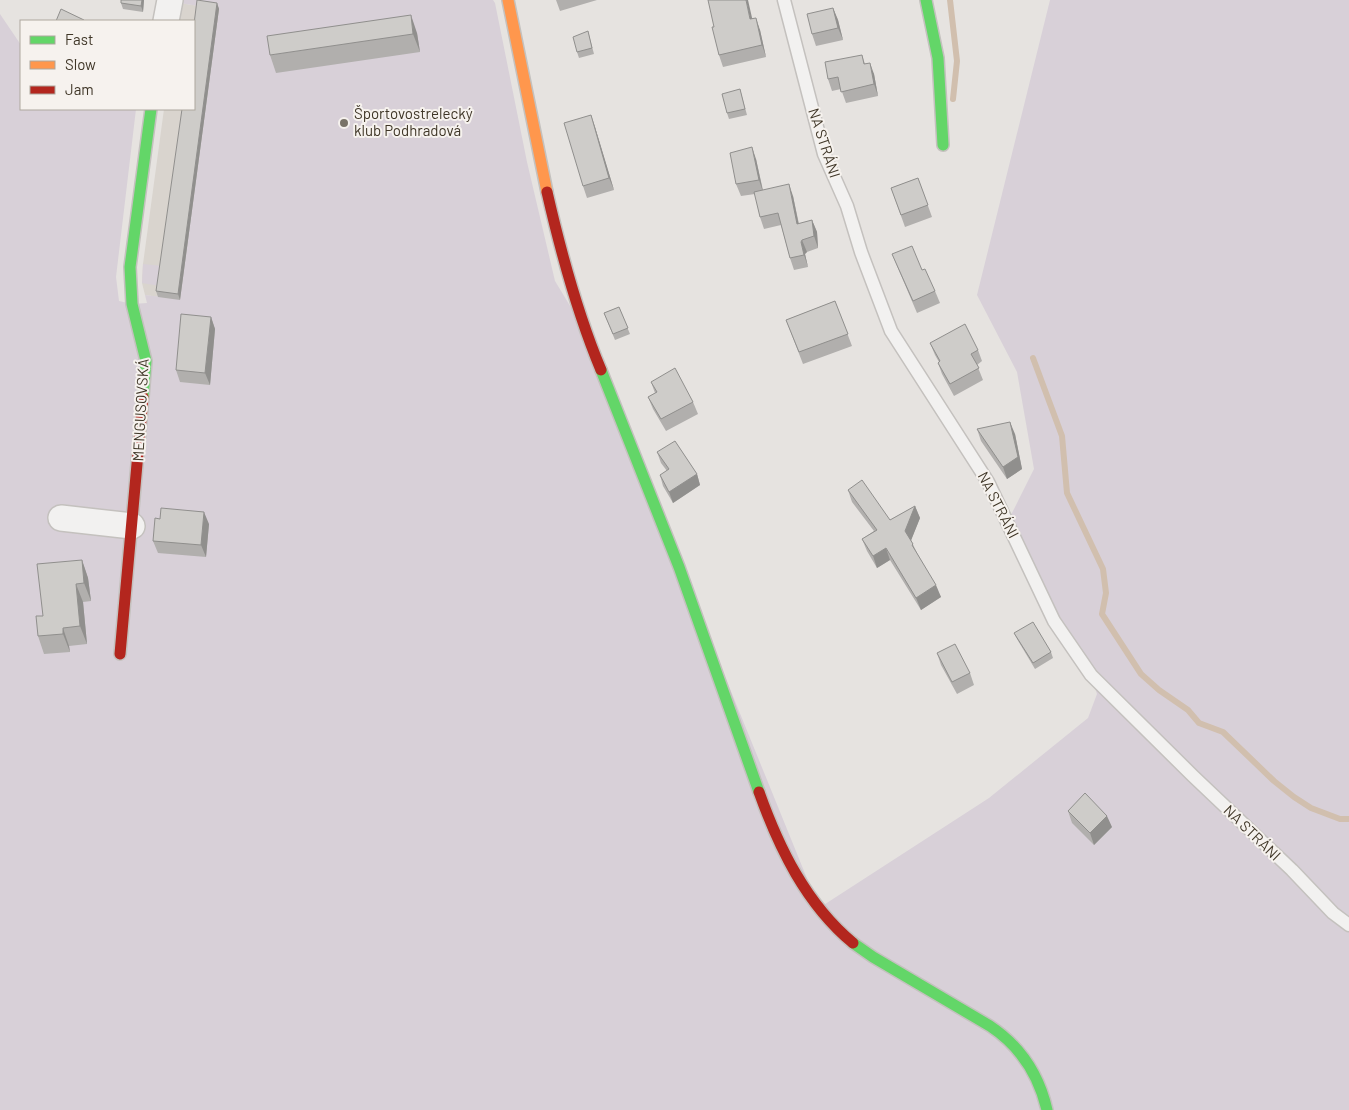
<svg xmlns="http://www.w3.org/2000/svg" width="1349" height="1110" viewBox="0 0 1349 1110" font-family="Barlow,sans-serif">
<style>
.built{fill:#d9d4ce}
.green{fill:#d8d0d8}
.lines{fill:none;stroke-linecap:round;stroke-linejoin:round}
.stream{stroke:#d1bfae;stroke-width:6}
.lane-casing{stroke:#c4c1be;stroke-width:15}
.street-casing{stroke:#c4c1be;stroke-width:28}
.fast-casing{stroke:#c4c1be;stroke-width:14}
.slow-casing{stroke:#c4c1be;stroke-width:14}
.jam-casing{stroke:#c4c1be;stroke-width:14}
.lane{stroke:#f2f1f0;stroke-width:12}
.street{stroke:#f2f1f0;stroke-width:25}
.fast{stroke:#63d668;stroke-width:11}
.slow{stroke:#ff974d;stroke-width:11}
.jam{stroke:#b3261e;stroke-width:11}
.wall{fill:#b1afad}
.shaded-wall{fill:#908f8d}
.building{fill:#ceccc9;stroke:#908f8d}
.poi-dot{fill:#797368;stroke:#f6f2ee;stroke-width:2}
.labels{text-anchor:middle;stroke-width:4;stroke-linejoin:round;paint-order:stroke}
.poi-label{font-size:15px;fill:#3f3627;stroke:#f6f2ee;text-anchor:start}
.street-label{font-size:15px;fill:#3f3627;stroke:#f6f2ee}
</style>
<rect width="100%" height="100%" fill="#e6e3e0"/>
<path class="built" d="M179,3L219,9L180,300L145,295L142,283L143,264L164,109H194V21H176Z"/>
<path class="green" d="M179,0H493L495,3L527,162L555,281L584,329L819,908L989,798L1088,718L1097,694L1091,675L1054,621L1007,523L1034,469L1017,372L977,295L1050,0H1349V1110H0V14L21,45V109H136L116,277L119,301L132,304L147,303L145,295L180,299L219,9L179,3Z
M143,264L163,266L160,286L142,283Z"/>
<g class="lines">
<path class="stream" d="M950,0L957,61L953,99
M1033,358L1062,436L1067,493L1103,569L1106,593L1102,614L1141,674L1159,690L1188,710L1199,723L1223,732L1274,781L1294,797L1311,808L1340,819H1349"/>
<defs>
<path id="lane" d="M784,0L824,154L847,206L861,252L891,331L988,482L1054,621L1091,675L1193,776L1292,870L1333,913L1349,925"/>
<path id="street" d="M166,21L170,0
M61,518L132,526"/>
<path id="fast" d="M926,0L938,58L943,145
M601,370L679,567L759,792
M143,397L146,361L132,304L130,267L151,109
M853,943L873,957L990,1026C1020,1046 1039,1075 1047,1110"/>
<path id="slow" d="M508,0L547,192"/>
<path id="jam" d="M547,192C561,253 577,313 601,370
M120,654L143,397
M759,792C779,848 806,904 853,943"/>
</defs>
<use href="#lane" class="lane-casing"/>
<use href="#street" class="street-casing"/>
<use href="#fast" class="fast-casing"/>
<use href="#slow" class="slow-casing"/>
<use href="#jam" class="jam-casing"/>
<use href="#lane" class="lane"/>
<use href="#street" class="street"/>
<use href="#fast" class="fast"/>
<use href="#slow" class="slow"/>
<use href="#jam" class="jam"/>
</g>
<path class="wall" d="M121,0H144L143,12L123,9L121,3Z
M556,0H597L560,11Z
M217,3L219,9L180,300L158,297L156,291Z
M833,8L838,20L843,40L816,46L812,34Z
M752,19L760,30L766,57L723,67L719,55L714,27Z
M588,31L594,54L579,58L577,52Z
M417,33L420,52L276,73L270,55Z
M862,55L865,64L874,74L878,96L846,103L841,89L832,91L828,79Z
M740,89L747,115L729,119L727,113Z
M591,115L595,127L614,190L587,198L583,186Z
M756,159L763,190L793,196L799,224L812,220L817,232L818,248L807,252L805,254L808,267L794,270L790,258L781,225L764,229L760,217L755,194L741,196L736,184Z
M918,178L932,217L905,227L891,188Z
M892,254L922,270L935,291L940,303L917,313L897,266Z
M835,301L852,346L803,364L786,320Z
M619,307L630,334L615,340L604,313Z
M211,317L215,329L210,385L180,382L176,370Z
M930,343L978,350L982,361L977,365L983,380L954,396L942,374L938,363L939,362L935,355Z
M651,382L693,402L698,414L666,431L653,409L648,397L655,393Z
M977,429L1015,434L1022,469L1007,479L981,441Z
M657,452L697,474L700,485L673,503L663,486L660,475L667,471L661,463Z
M848,490L890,520L915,506L920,518L911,540L917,553L941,597L921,610L890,560L877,568L867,551L862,539L874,531L852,502Z
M209,524L206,557L158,553L153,541Z
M82,560L88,578L91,601L83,602L87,644L69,646L70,652L44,654L38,636L43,616Z
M1014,633L1051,652L1053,658L1035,669L1017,639Z
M937,653L970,673L974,685L957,694L941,665Z
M1068,811L1112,827L1094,845L1072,823Z"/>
<path class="shaded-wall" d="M142,0H144L143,12L141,6Z
M746,0H748L755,31L750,19Z
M217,3L219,9L180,300L178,294Z
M833,8L838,20L843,40L838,28Z
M411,15L417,33L420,52L413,34Z
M756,18L760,30L766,57L762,45Z
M870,63L874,74L878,96L874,84Z
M591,115L595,127L614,190L609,178Z
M752,147L756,159L763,192L759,180Z
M789,184L793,196L801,236L797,224Z
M812,220L817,232L818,248L814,236Z
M802,240L807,252L805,254L808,267L804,255L801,242Z
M211,317L215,329L210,385L205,373Z
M1010,422L1015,434L1022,469L1007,479L1003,467Z
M697,474L700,485L673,503L669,492Z
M915,506L920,518L910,543L905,531Z
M204,512L209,524L206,557L201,545Z
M886,548L890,560L877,568L873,556Z
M82,560L88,578L91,601L84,583Z
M76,584L83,602L87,644L80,626Z
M936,585L941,597L921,610L916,598Z
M63,628L69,646L70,652L63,634Z
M1107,816L1112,827L1094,845L1090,833Z"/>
<path class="building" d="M121,0H142L141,6L121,3Z
M197,0L217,3L178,294L156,291L182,109H194V24Z
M708,0H746L750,19L756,18L762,45L719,55L712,27H714Z
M833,8L838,28L812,34L807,14Z
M61,9L84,20V21H56Z
M411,15L413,34L270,55L267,36Z
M588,31L592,48L577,52L573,37Z
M862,55L864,64L870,63L874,84L841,92L838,77L828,79L825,62Z
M740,89L745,109L727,113L722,94Z
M591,115L609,178L583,186L564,123Z
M752,147L759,180L736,184L730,153Z
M918,178L928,205L901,215L891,188Z
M789,184L797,224L812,220L814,236L802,240L801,242L804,255L790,258L778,213L760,217L754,192Z
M912,246L922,270L925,269L935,291L913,301L892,254Z
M835,301L848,334L799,352L786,320Z
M619,307L628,328L613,334L604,313Z
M181,314L211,317L205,373L176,370Z
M965,324L978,350L971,354L979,368L950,384L938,363L940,361L930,343Z
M675,368L693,402L661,419L648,397L657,392L651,382Z
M1010,422L1018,457L1003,467L977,429Z
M675,441L697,474L669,492L660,475L669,469L657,452Z
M862,480L890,520L915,506L905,531L913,544L912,545L936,585L916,598L886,548L873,556L862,539L877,530L848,490Z
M161,508L204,512L201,545L153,541L155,518L160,519Z
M82,560L84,583L76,584L80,626L63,628V634L38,636L36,616H43L37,564Z
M1033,622L1051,652L1033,663L1014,633Z
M955,644L970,673L952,682L937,653Z
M1085,793L1107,816L1090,833L1068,811Z"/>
<circle class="poi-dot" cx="344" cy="123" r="5"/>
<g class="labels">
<g class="poi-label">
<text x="354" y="119">Športovostrelecký<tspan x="354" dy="17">klub Podhradová</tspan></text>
</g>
<g class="street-label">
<text transform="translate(824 143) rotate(72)" y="5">NA STRÁNI</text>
<text transform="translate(141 410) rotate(-87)" y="5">MENGUSOVSKÁ</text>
<text transform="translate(998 505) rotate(63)" y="5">NA STRÁNI</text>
<text transform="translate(1252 833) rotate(44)" y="5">NA STRÁNI</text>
</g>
</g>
<rect x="20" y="20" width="175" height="90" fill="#f6f2ee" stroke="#ada79e"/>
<rect x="30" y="36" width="25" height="8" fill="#63d668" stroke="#ada79e"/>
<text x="65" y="45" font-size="15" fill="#3f3627">Fast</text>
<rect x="30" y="61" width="25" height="8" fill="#ff974d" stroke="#ada79e"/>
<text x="65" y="70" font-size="15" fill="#3f3627">Slow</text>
<rect x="30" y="86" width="25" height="8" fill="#b3261e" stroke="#ada79e"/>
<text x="65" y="95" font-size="15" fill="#3f3627">Jam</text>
</svg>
